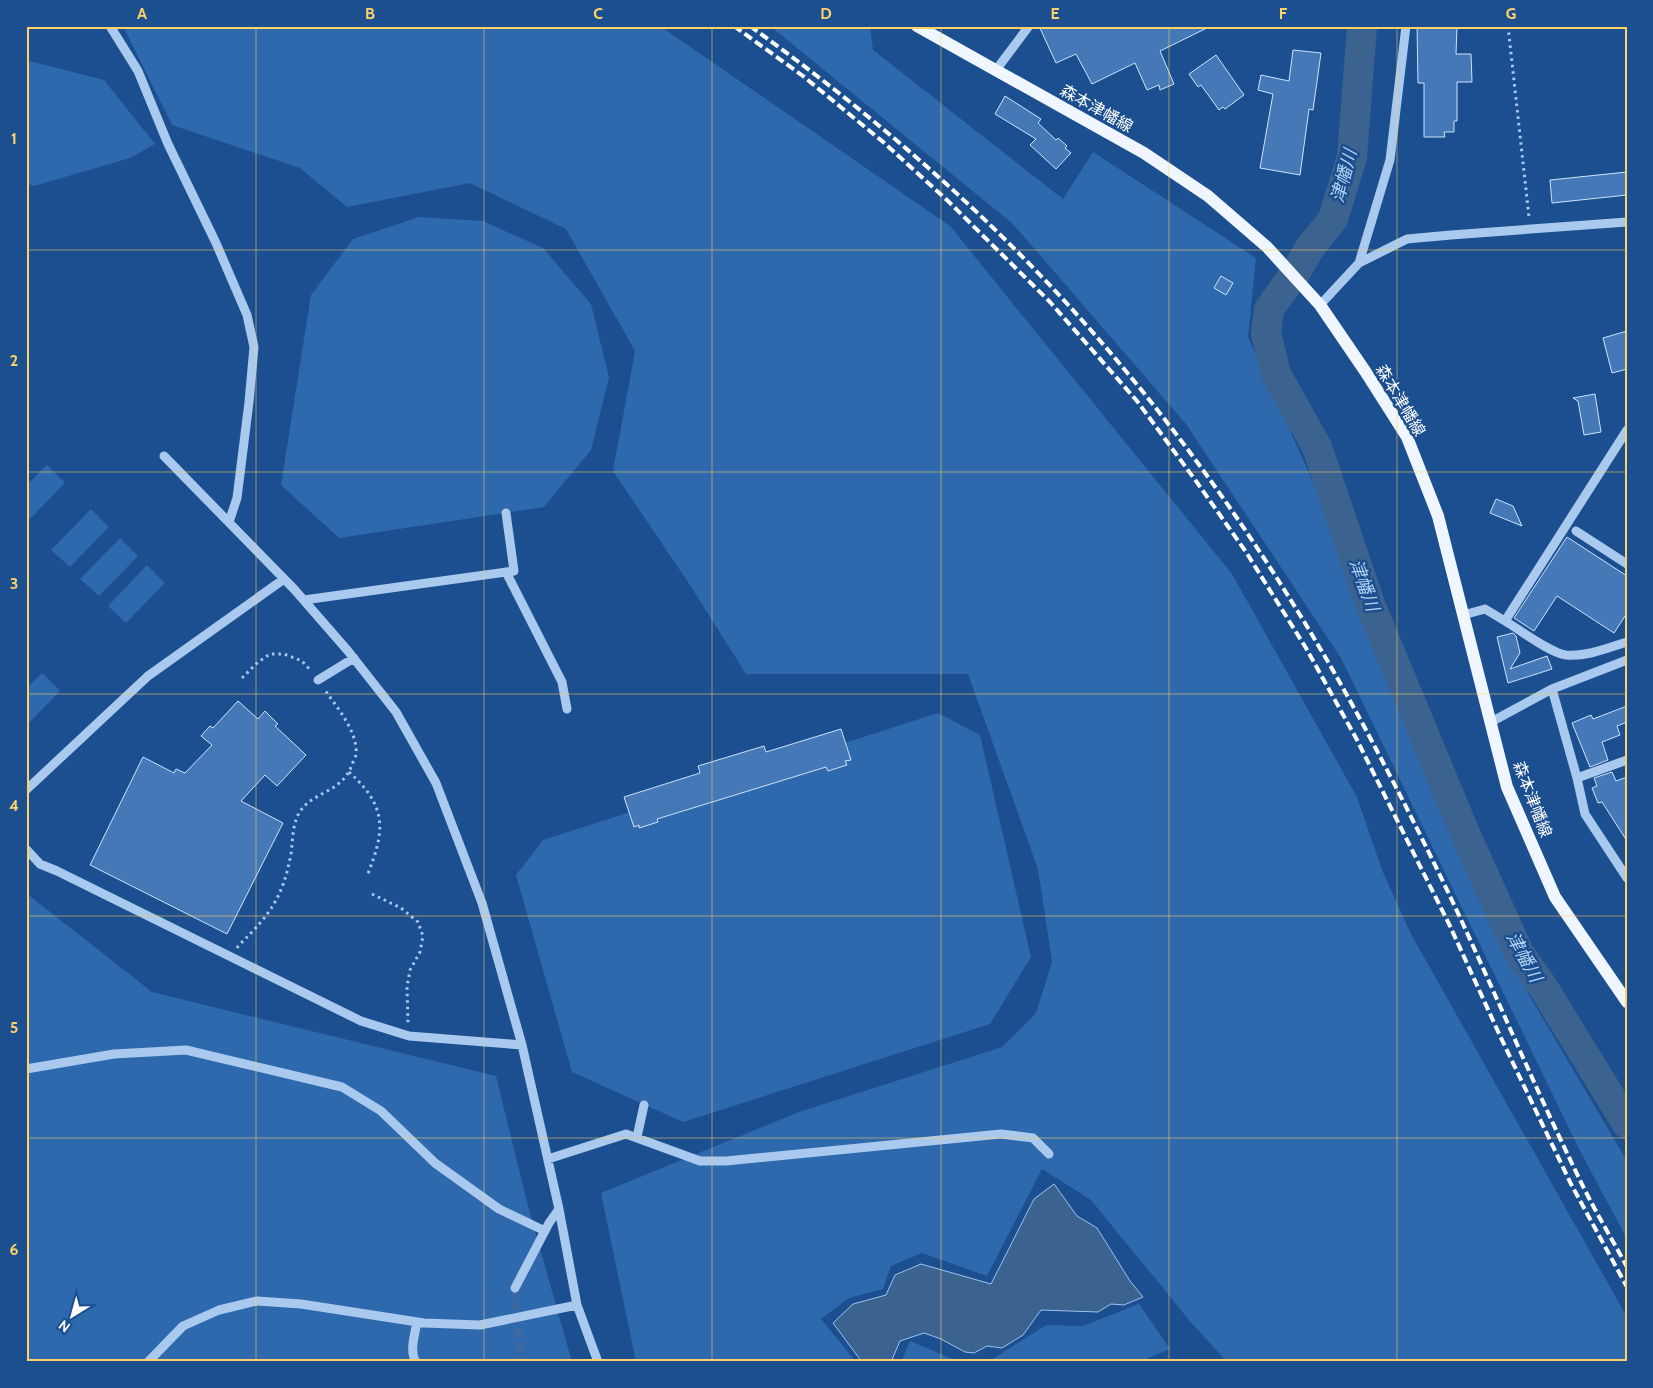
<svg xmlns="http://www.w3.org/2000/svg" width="1653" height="1388" viewBox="0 0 1653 1388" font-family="Cabin,'Noto Sans JP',sans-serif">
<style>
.green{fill:#2e69ad}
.water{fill:#3c6290;stroke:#9cc4f0}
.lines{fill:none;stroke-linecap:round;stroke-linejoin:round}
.river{stroke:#3c6290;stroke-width:30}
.building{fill:#4478b7;stroke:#cfe3fa}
.minor-tunnel{stroke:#3d69a0;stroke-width:9;stroke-dasharray:9 4.5;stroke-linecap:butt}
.path{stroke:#a9c9ee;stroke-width:3;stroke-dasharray:2.5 4;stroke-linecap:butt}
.minor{stroke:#a9c9ee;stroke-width:9}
.major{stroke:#f0f6ff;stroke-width:12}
.rail{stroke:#fff;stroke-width:4;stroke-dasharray:9 4;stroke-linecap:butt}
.grid{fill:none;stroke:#ffd166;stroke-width:1;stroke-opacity:0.55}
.labels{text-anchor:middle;stroke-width:5;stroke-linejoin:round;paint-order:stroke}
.street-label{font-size:16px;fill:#fff;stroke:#1b4f8f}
.water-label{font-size:18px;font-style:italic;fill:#b5d3f5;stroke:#1b4f8f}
.neatline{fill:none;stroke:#ffd166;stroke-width:2}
.grid-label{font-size:16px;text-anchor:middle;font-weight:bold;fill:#ffd166}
</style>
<rect width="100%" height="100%" fill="#1b4f8f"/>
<path class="green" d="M123,26H660L950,226L1232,574L1357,797L1382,870L1411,934L1627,1317V1362H1227L1189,1320L1091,1200L1042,1169L987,1276L922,1253L891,1266L883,1289L849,1298L821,1319L856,1362H636L601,1193L799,1112L1002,1047L1036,1013L1052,962L1038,869L968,674H746L688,582L613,471L635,351L566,229L470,183L347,207L300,168L172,125Z
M770,26H870L873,50L1063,199L1093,152L1256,258L1248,337L1310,475L1426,768L1529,995L1627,1161V1239L1580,1151L1341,658L1186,424L1013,224Z
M26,60L104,80L155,144L130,158L34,186L26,183Z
M419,217L483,221L543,248L591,304L609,377L591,450L544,507L339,538L281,485L311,295L353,239Z
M47,465L65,483L26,523V486Z
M91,509L109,527L70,567L51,550Z
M120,538L138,556L99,596L80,579Z
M147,565L165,583L126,623L108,606Z
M42,673L60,691L26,726V689Z
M938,713L980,735L1031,957L990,1024L683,1122L572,1072L516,875L543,840Z
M26,893L152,992L496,1076L528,1206L572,1362H26Z
M1139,1304L1170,1349L1139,1362H988L1046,1325L1083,1326Z
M910,1341L960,1362H901Z"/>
<path class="water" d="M1054,1184L1077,1216L1097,1228L1130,1281L1143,1297L1124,1305L1111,1304L1098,1312L1041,1310L1023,1335L1002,1348L987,1346L974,1353L965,1352L941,1339L924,1333L900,1341L891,1362H862L833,1323L853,1304L886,1295L895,1275L921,1264L991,1284L1034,1199Z"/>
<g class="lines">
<path class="river" d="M1362,26L1352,157L1333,219L1309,249L1296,272L1269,309L1266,333L1276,374L1317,447L1370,604L1464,831L1519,953L1543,987L1627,1124"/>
</g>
<path class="building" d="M1039,26H1211L1160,51L1174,84L1160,90L1159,85L1147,90L1135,63L1092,84L1076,54L1056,63Z
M1417,26H1457L1456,54H1471L1472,82H1457V121H1454V132H1444L1445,137H1424V83H1418Z
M1293,50L1321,53L1313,110L1309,109L1300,175L1260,168L1273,94L1258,90L1261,75L1289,81Z
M1216,55L1244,95L1225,109L1223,107L1219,110L1201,85L1198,87L1189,74Z
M1005,96L1041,119L1038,123L1056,140L1058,138L1067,146L1065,148L1071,153L1056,169L1030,145L1036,139L995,114Z
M1627,172V195L1552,203L1550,180Z
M1221,276L1233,283L1226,295L1214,288Z
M1627,331V369L1612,373L1603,338Z
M1595,394L1601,432L1584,435L1578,401L1573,398Z
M1496,499L1513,506L1522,526L1490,513Z
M1567,537L1627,576V613L1614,633L1557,596L1534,631L1514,618Z
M1513,633L1516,636L1520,653L1510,669L1547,656L1552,669L1508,683L1497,637Z
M238,701L258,719L265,711L278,724L275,726L306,755L277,786L265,775L241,801L283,823L227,934L90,865L143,757L174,773L176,769L185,773L212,745L201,736L210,726L213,728Z
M1627,706V722L1617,726L1620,735L1602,742L1608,760L1590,767L1572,723L1591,715L1593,719Z
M841,729L851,760L845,761L847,765L828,771L826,767L657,819L658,822L639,828V825L634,827L624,797L700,773L698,766L764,746L766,752Z
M1612,772L1616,781L1627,777V841L1602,802L1598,803L1592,788L1597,786L1594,778Z"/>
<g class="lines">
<path class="minor-tunnel" d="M515,1288L521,1362"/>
<path class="path" d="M1508,26L1529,217
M242,678L258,662L270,654H284L302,661L311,671
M349,772C388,807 385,831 367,876
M372,894L401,908L418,922L423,936L420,952L410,970L407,987L408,1023
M237,948L239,945C270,915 283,897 291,854C293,840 292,826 299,813C312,791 341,794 352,765C353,762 355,758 356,755C358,731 337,708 325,690"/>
<path class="minor" d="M110,26L138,71L168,144L216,243L247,315L254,347L249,402L237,498L229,522
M996,70L1029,26
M1359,263L1390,160L1406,26
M1320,305L1359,263L1407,239L1451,235L1627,222
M164,456L294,589L348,651L396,712L436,783L482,903L522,1045L559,1209L577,1305L598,1362
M1576,531L1627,564
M506,572L562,682L567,709
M304,600L514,571L506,513
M1463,615L1485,609L1505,621L1627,430
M1505,621C1520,630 1550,653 1566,655C1586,657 1608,648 1627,642
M318,680L354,658
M1552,689L1577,778L1585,814L1627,878
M1491,722L1552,689L1627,660
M1577,778L1627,760
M26,790L148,676L284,579
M26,849L40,864L57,871L361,1021L409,1036L522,1045
M26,1069L114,1054L186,1050L342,1087L381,1111L435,1163L499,1209L545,1231
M637,1137L644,1105
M548,1159L626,1134L700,1161H726L1001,1134L1033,1138L1049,1154
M515,1288L549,1223L559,1209
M148,1362L183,1326L219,1310L257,1301L301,1304L424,1323L480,1325L577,1305
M416,1362C409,1351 415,1334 417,1322"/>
<path class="major" d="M917,26L1144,153L1208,196L1267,247L1320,305L1365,371L1407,437L1438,516L1507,787L1555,897L1627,1002"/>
<path class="rail" d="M734,26L803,76L882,141L948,201L1050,302L1137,401L1196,481L1246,552L1306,648L1356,738L1450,926L1501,1038L1571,1184L1627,1287
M750,26C861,106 966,195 1059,295C1179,424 1283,575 1366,730C1400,794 1433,859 1463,924C1502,1009 1538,1094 1579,1178C1593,1208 1611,1237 1627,1267"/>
</g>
<path class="grid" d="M256,26V1362M484,26V1362M712,26V1362M941,26V1362M1169,26V1362M1397,26V1362M26,250H1627M26,472H1627M26,694H1627M26,916H1627M26,1138H1627"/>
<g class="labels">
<g class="street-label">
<text transform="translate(1097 108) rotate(29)" y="6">森本津幡線</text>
<text transform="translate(1401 400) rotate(59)" y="6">森本津幡線</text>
<text transform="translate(1533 799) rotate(69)" y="6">森本津幡線</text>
</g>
<g class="water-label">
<text transform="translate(1344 176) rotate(-75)" y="6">津幡川</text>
<text transform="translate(1364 585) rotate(70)" y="6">津幡川</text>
<text transform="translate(1524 957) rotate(61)" y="6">津幡川</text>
</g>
</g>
<rect width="1653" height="1388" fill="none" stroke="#1b4f8f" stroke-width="55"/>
<g transform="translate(72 1316) rotate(217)" stroke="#1b4f8f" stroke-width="4" paint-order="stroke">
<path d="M0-4L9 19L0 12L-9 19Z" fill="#ffffff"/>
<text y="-8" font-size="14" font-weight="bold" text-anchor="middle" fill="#ffffff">N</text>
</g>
<rect x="28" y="28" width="1598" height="1332" class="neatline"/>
<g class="grid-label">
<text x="142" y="19">A</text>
<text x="370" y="19">B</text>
<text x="598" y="19">C</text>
<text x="826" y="19">D</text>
<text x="1055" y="19">E</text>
<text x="1283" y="19">F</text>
<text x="1511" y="19">G</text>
<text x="14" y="144">1</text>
<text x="14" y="366">2</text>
<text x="14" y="589">3</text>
<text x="14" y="811">4</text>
<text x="14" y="1033">5</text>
<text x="14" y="1255">6</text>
</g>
</svg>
